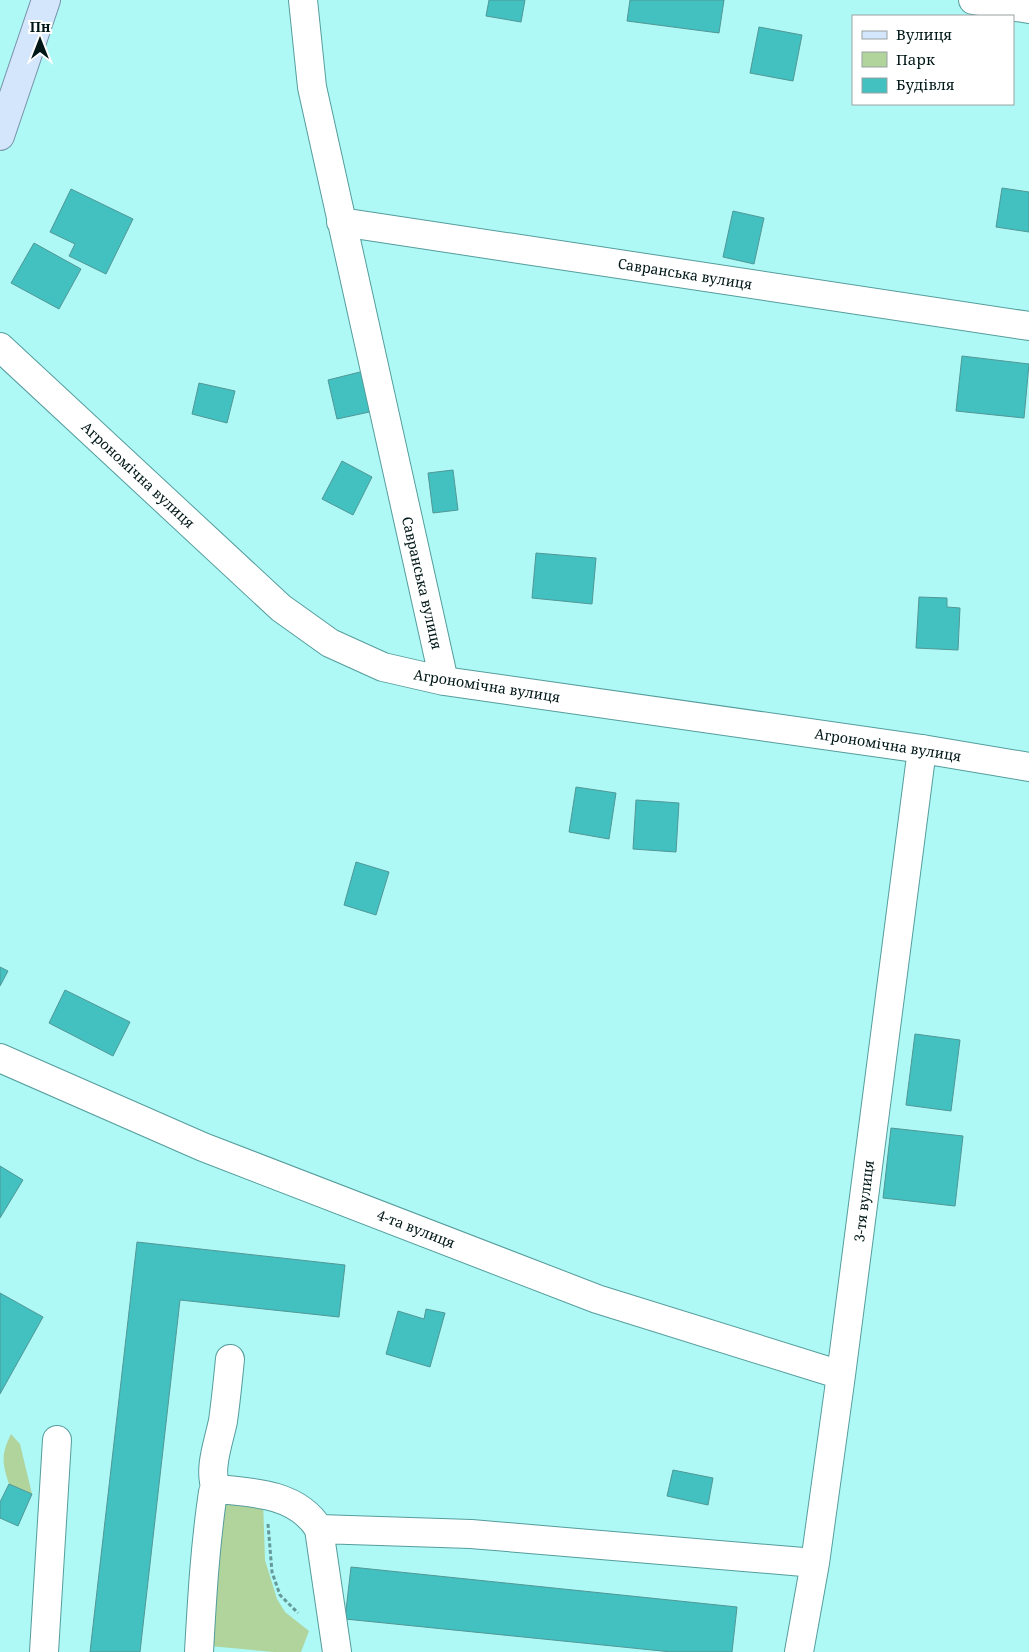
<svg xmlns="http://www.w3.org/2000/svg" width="1029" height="1652" viewBox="0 0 1029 1652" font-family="'Noto Serif',serif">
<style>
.green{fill:#b1d49d}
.building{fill:#43c0c0;stroke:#509897}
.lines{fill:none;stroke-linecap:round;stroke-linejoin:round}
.minor-casing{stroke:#559d9c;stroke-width:30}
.major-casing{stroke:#7892aa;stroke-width:30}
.path{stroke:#649998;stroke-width:3;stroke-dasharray:4 2.5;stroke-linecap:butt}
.minor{stroke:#fff;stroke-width:28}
.major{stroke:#d4e6fb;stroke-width:28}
.labels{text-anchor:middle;stroke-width:4.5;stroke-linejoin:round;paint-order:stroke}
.street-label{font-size:14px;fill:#001717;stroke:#fff}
</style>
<rect width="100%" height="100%" fill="#aef8f6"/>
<path class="green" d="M11,1434L20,1444L32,1494L9,1484C2,1463 1,1454 11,1434Z
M263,1500L265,1560L277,1599L285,1612L309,1631L301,1652H274L198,1645L214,1502Z"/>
<path class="building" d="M489,0H525L521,22L486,16Z
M630,0H724L719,33L627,21Z
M759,27L802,35L793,81L750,73Z
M1002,188L1029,192V232L996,227Z
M71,189L133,219L106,274L69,256L75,244L50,232Z
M733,211L764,218L754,264L723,257Z
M34,243L81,269L59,309L11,283Z
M962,356L1029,364L1024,418L956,411Z
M364,371L374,411L337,419L328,380Z
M199,383L235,391L227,423L192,414Z
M342,461L372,477L353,515L322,499Z
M453,470L458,510L433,513L428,473Z
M536,553L596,558L592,604L532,598Z
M919,597L947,598V607L960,608L958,650L916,648Z
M576,787L616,793L609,839L569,832Z
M636,800L679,803L676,852L633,849Z
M356,862L389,872L376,915L344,905Z
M0,967L8,971L0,986Z
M65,990L130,1022L113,1056L49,1023Z
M915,1034L960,1040L951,1111L906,1105Z
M891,1128L963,1136L955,1206L883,1198Z
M0,1166L23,1180L0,1218Z
M137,1242L345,1265L339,1317L180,1300L140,1652H90Z
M0,1293L43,1317L0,1394Z
M426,1309L445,1313L430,1367L386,1354L398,1311L424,1319Z
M673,1470L713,1478L708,1505L667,1496Z
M9,1484L32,1494L18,1526L0,1518V1502Z
M351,1567L737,1607L732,1652H672L345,1619Z"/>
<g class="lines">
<defs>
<path id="minor" d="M303,0L312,87L444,681
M973,0L1029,9
M341,222L1029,326
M0,347L281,608L330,643L383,667L444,681L922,749L1029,767
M0,1058L203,1147L597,1299L841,1375
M230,1359C228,1379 226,1400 223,1421C219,1441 208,1469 216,1489C253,1492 298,1494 319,1529
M44,1652L57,1440
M199,1652C202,1598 205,1546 213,1492L216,1489
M337,1652L319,1529L471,1534L815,1563
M799,1652L815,1563L841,1375L922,749"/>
<path id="major" d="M0,136L46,0"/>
</defs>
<use href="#minor" class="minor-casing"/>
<use href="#major" class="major-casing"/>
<path class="path" d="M268,1524L272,1572L280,1595L298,1613"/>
<use href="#minor" class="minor"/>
<use href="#major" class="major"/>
</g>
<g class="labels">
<g class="street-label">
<text transform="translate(685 274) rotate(9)" y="5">Савранська вулиця</text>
<text transform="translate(138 475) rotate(43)" y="5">Агрономічна вулиця</text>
<text transform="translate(422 583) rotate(77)" y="5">Савранська вулиця</text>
<text transform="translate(487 686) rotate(9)" y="5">Агрономічна вулиця</text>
<text transform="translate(888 745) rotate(9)" y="5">Агрономічна вулиця</text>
<text transform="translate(864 1201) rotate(-83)" y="5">3-тя вулиця</text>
<text transform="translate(416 1229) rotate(21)" y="5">4-та вулиця</text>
</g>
</g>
<rect x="852" y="15" width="162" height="90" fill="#ffffff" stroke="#99a2a2"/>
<rect x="862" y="31" width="25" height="8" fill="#d4e6fb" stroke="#99a2a2"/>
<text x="896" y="40" font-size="15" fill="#001717">Вулиця</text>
<rect x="862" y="52" width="25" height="15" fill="#b1d49d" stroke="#99a2a2"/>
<text x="896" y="65" font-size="15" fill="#001717">Парк</text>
<rect x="862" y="78" width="25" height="15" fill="#43c0c0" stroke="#99a2a2"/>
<text x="896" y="90" font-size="15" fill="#001717">Будівля</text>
<g transform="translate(40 40)" stroke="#ffffff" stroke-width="4" paint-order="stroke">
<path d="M0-4L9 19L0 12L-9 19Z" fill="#001717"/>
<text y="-8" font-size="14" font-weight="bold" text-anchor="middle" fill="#001717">Пн</text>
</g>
</svg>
